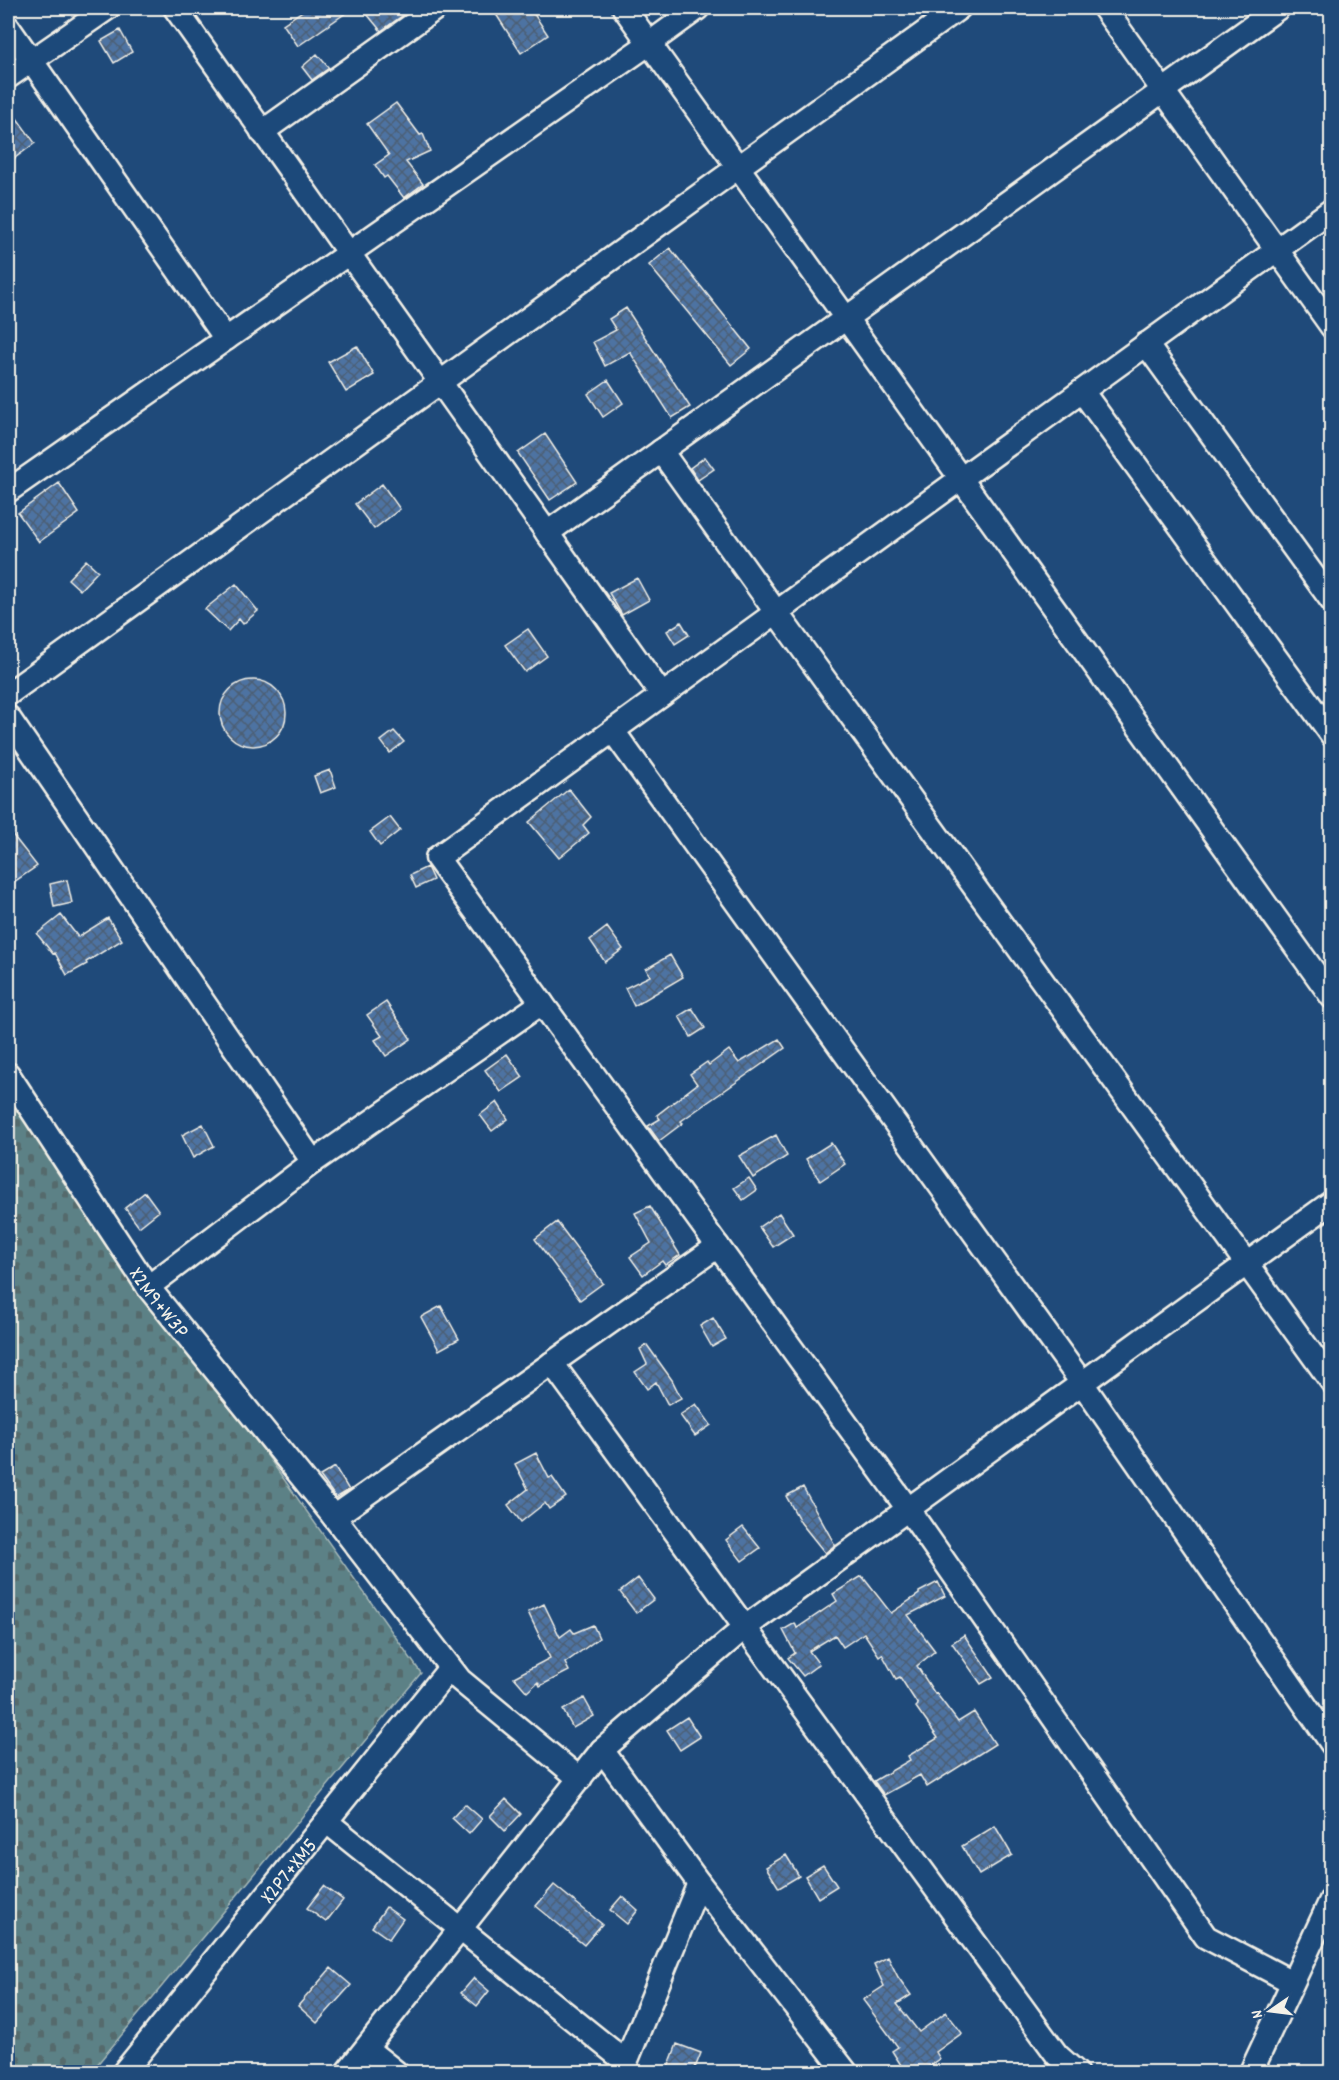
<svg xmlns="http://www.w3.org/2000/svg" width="1339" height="2080" viewBox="0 0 1339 2080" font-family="Dekko,sans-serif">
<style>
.cemetery{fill:url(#cemetery-stones);stroke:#a8b9b7;stroke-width:1.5}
.building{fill:url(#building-cross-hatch);stroke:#f4f1e8;stroke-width:1.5}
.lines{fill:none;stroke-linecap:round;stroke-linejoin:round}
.minor-casing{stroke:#f4f1e8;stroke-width:27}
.minor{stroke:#1f4a7a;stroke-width:22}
.labels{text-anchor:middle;stroke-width:4.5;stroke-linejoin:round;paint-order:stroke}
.street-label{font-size:22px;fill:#f4f1e8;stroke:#1f4a7a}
</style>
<defs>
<pattern id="cemetery-stones" width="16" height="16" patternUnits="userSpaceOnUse" patternTransform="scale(1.5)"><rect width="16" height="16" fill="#5c8186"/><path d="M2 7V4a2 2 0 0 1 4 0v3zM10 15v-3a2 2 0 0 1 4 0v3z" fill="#546a6c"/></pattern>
<pattern id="building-cross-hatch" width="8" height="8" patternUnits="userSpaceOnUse" patternTransform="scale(1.5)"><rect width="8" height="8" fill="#4e73a2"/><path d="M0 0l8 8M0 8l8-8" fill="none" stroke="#4c5e74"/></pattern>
</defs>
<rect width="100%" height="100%" fill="#1f4a7a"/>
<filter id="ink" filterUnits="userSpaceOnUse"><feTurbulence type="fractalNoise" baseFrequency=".0167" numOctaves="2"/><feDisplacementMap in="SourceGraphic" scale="12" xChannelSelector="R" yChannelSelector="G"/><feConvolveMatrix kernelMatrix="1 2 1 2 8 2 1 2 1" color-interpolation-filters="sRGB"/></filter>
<g filter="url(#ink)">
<path class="cemetery" d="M8,1089L421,1673L91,2072H8Z"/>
<path class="building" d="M307,8H353L298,46L283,24Z
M362,8H413L381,31Z
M492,8H530L548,35L521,53Z
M120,30L132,52L114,63L101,41Z
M317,54L329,68L312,80L302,67Z
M396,103L420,135L423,134L430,151L406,162L423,184L404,198L387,176L384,178L375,165L389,155L367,124Z
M8,106L35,143L8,163Z
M670,248L751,349L731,365L649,265Z
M626,308L690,407L672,418L630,352L605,366L593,342L616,330L609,319Z
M357,346L374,375L346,392L328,362Z
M608,380L623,403L603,417L588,394Z
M545,434L577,482L550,500L518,453Z
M705,457L714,469L698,480L690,468Z
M59,483L79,513L39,542L18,513Z
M382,484L400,509L374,529L355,504Z
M86,560L98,571L80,590L68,579Z
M637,578L649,600L622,615L609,593Z
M236,584L258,611L243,624L239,619L228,631L205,609Z
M681,622L689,635L675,644L667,631Z
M528,629L547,656L525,672L505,645Z
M220 713a33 33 0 1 1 66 0a33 33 0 1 1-66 0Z
M394,731L404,742L390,753L381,741Z
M330,770L336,787L320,793L314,776Z
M569,789L591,817L583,825L589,833L559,858L529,822Z
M390,817L400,830L380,846L370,832Z
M8,829L37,866L8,886Z
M427,867L433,880L416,888L410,875Z
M67,880L72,903L54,907L50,884Z
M61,915L78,937L108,918L122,940L86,962L87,964L67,975L55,953L53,954L37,934Z
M607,927L623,949L605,962L590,940Z
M670,955L683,977L634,1006L625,988L650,976L646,969Z
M386,1002L411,1039L386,1056L375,1040L382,1036L367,1015Z
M692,1008L705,1028L691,1037L679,1016Z
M779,1039L785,1048L681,1121L683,1123L659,1141L648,1126L660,1119L657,1115L697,1084L690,1074L707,1062L709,1065L729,1050L739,1063Z
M507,1054L523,1077L501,1092L485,1070Z
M497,1102L508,1119L492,1131L480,1115Z
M203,1124L214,1146L193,1158L182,1135Z
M776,1135L787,1156L753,1178L739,1156Z
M831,1143L845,1164L820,1181L806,1159Z
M749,1178L757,1190L743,1200L734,1188Z
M145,1192L159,1211L139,1227L125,1208Z
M650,1206L680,1255L665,1265L662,1261L643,1275L630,1257L651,1243L635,1213Z
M779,1213L793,1234L773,1247L759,1227Z
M557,1222L603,1283L580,1300L535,1239Z
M441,1306L459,1339L439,1350L421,1317Z
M713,1318L726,1339L712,1347L700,1326Z
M647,1345L672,1380L681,1398L668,1405L656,1382L647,1389L635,1372L647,1364L640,1349Z
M696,1404L711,1425L695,1436L680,1415Z
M536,1453L549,1478L552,1477L566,1497L549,1509L545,1503L521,1522L508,1505L528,1489L515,1464Z
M335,1467L349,1490L336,1498L320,1476Z
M803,1487L835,1545L825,1553L801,1523L786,1496Z
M743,1527L760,1548L742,1561L726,1540Z
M862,1576L891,1613L919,1594V1592L938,1582L945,1596L908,1615L935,1651L917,1666L935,1694L936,1693L958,1722L974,1712L995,1744L927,1787L920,1775L884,1795L874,1781L910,1760L908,1756L938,1738L916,1707L918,1705L900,1677L896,1679L882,1654L879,1656L864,1633L843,1647L835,1635L809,1651L819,1664L803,1676L788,1658L795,1653L783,1630L795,1623L797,1628L837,1601L833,1594Z
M638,1578L654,1599L636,1613L620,1592Z
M544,1604L560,1637L571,1629L574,1633L593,1625L599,1638L565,1663L569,1671L540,1686L538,1682L527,1692L514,1677L550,1658L528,1612Z
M964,1635L993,1677L981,1684L952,1643Z
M584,1698L594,1716L573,1728L563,1710Z
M687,1717L700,1737L680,1750L667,1730Z
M506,1799L521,1814L505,1831L490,1816Z
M465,1804L482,1819L469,1834L452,1818Z
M995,1826L1012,1855L979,1875L962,1846Z
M786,1855L799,1876L779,1888L766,1867Z
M823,1865L837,1886L818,1898L805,1876Z
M554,1885L602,1924L584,1945L536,1906Z
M324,1886L343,1900L326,1922L307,1908Z
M622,1896L638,1910L627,1924L610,1910Z
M386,1907L403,1919L389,1939L372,1927Z
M888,1957L898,1977L911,1995L897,2004L919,2032L946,2012L962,2033L936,2052L940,2059L919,2073H906L892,2051L898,2047L863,2000L884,1986L874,1964Z
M331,1968L351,1985L317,2023L298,2006Z
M474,1978L489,1991L477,2006L461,1993Z
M677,2044L701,2053L693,2073H666Z"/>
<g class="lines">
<defs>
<g id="minor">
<path d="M175,8L662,695"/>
<path d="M624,8L1332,997"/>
<path d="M1104,8L1332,327"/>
<path d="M8,27L226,339"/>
<path d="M8,77L108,8"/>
<path d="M262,132L436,8"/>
<path d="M1146,344L1332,601"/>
<path d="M1082,391L1332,735"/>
<path d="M661,451L776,612L1332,1382"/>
<path d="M8,491L650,43L698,8"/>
<path d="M547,533L1278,8"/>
<path d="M8,694L959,8"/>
<path d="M8,717L313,1162"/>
<path d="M613,731L1082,1383L1332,1744"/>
<path id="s1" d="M8,1074L148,1287L334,1517"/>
<path d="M148,1287L313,1162L542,1003"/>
<path d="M552,1363L1057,2055L1076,2072"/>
<path d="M602,1750L699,1883L846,2072"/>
<path d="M580,1779L460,1680L334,1517L718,1246"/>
<path d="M327,1822L626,2062"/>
<path d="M1292,1982L1206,1937L908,1509L437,858L1332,210"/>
<path d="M367,2049L396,2072"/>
<path id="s2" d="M124,2072L450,1668"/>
<path d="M347,2072L602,1750L744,1628L1332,1202"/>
<path d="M622,2072L699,1883"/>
<path d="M1251,2072L1332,1898"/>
</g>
</defs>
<use href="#minor" class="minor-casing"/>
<use href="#minor" class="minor"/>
</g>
</g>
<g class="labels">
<g class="street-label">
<text dy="8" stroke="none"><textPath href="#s1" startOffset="274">X2M9+W3P</textPath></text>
<text dy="8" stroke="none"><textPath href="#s2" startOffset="260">X2P7+XM5</textPath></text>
</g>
</g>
<rect width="1339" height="2080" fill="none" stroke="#1f4a7a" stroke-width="30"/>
<rect x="15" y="15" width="1309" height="2050" fill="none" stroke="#f4f1e8" stroke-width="2" filter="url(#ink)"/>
<g transform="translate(1270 2011) rotate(256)" stroke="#1f4a7a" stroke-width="4.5" paint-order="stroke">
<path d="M0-4.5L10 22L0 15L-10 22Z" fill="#f4f1e8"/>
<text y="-9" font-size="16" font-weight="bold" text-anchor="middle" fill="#f4f1e8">N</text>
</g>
</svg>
